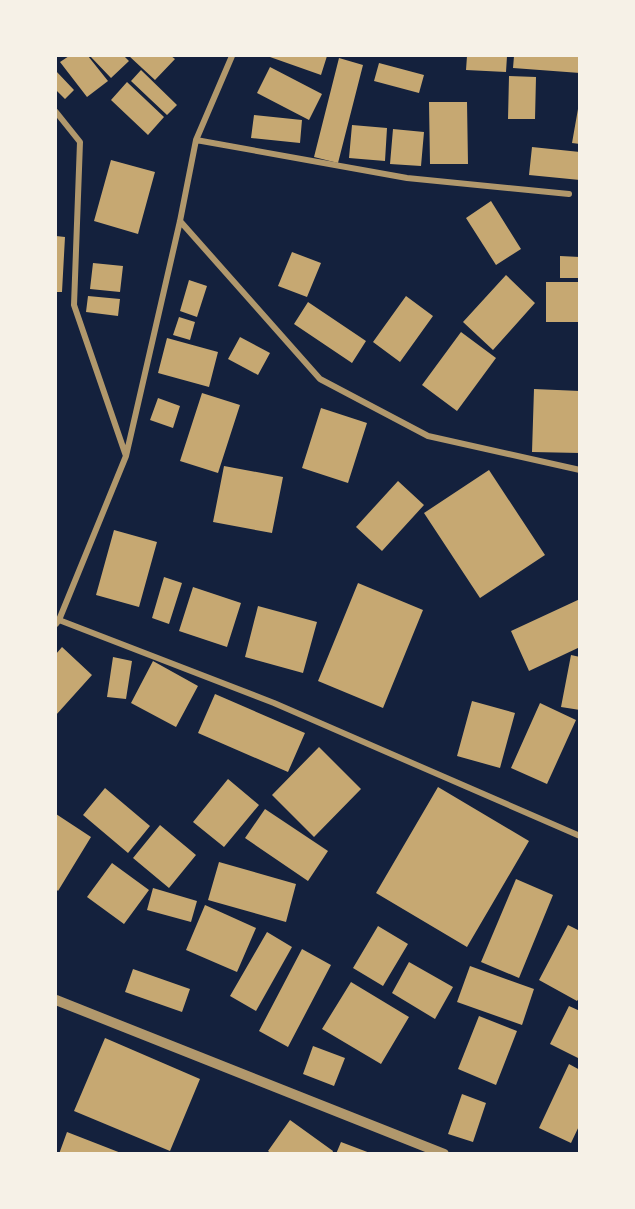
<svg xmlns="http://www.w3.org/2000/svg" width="635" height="1209" viewBox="0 0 635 1209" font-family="Lato,sans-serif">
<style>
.building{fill:#c6a872}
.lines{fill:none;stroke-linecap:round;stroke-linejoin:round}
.minor{stroke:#b1986c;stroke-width:6}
.tertiary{stroke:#b1986c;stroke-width:10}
</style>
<rect width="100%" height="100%" fill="#14213d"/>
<path class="building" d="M69,56H88L108,81L87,97L60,62Z
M90,56H124L129,61L111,78Z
M129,56H171L175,59L155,80Z
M271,56H327L321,75L270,57Z
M467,56H507L506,72L466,70Z
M514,56H580V73L513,68Z
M339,58L363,65L338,163L314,157Z
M379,63L424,75L419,93L374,81Z
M270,67L322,94L309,120L257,93Z
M141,70L177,105L167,115L131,81Z
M56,71L74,90L65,99L56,90Z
M509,76L536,77L535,119H508Z
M127,82L164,117L148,135L111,100Z
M429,102H467L468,164H430Z
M578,109H580V144L572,143Z
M254,115L302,120L300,143L251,138Z
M352,125L387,128L385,161L349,158Z
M393,129L424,132L421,166L390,164Z
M532,147L580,152V180L529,175Z
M111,160L155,172L138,234L94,221Z
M491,201L521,249L496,265L466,218Z
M56,236L65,237L62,292H56Z
M292,252L321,263L307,297L278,286Z
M560,256L580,257V278H560Z
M93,263L123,266L120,292L90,289Z
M506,275L535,303L493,350L463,322Z
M189,280L207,286L197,317L180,311Z
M546,282H580V322H546Z
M88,296L120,299L118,316L86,312Z
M406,296L433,316L400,362L373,342Z
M308,302L366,341L352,363L294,324Z
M179,317L195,322L190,340L173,335Z
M461,332L496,358L457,411L422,385Z
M240,337L270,353L258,375L228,359Z
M167,338L218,352L209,387L158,373Z
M534,389L580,391V453L532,452Z
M202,393L240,405L218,473L180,461Z
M158,398L180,406L173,428L150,420Z
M321,408L367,423L348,483L302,468Z
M224,466L283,477L272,533L213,522Z
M489,470L545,555L480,598L424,513Z
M398,481L424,505L382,551L356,527Z
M114,530L157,542L139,607L96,595Z
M164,577L182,583L169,624L152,618Z
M358,583L423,610L383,708L318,681Z
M193,587L241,603L227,647L179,631Z
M580,599V647L529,671L511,631Z
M258,606L317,622L303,673L245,657Z
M62,647L92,675L56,715V654Z
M571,655L580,657V710L561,707Z
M113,657L132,661L126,699L107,697Z
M153,661L198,686L176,727L131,703Z
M215,694L305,733L288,772L198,733Z
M472,701L515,713L500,768L457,756Z
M540,703L576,720L547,784L511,768Z
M319,747L361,789L314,837L272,795Z
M228,779L259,805L224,847L193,822Z
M438,787L529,841L467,947L376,893Z
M105,788L150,826L128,853L83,815Z
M265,809L328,851L308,881L245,838Z
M56,814L91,837L58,891L56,889Z
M160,825L196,855L169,888L133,858Z
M219,862L296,884L286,922L208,900Z
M112,863L149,890L124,924L87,897Z
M516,879L553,895L519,978L481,962Z
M153,888L197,901L191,922L147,910Z
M205,905L256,928L237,972L186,950Z
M568,925L580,931V997L577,1001L539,980Z
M378,926L408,944L383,986L353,968Z
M267,932L292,947L256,1011L230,996Z
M302,949L331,965L288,1047L259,1031Z
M409,962L453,987L435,1019L392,993Z
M470,966L534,989L522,1025L457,1002Z
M133,969L190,989L182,1012L125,992Z
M351,982L409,1017L381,1064L322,1029Z
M569,1006L580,1011V1059L550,1044Z
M479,1016L517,1031L496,1085L458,1069Z
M105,1038L200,1079L170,1151L74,1111Z
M313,1046L345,1058L334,1086L303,1074Z
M569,1064L580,1070V1124L571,1143L539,1128Z
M462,1094L486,1103L473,1142L448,1134Z
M290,1120L333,1151L332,1154H272L268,1151Z
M67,1132L121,1153V1154H59Z
M341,1142L370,1153V1154H336Z"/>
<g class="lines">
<path class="minor" d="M56,112L80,142L74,305L126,456
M196,140L407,178L569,194
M180,221L320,379L428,436L580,470
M59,620L274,703L580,836
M56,624L59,620L126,456L180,221L196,140L232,56"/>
<path class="tertiary" d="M56,1000L444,1154"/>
</g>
<rect width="635" height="1209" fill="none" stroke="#f6f1e7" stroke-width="114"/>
</svg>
